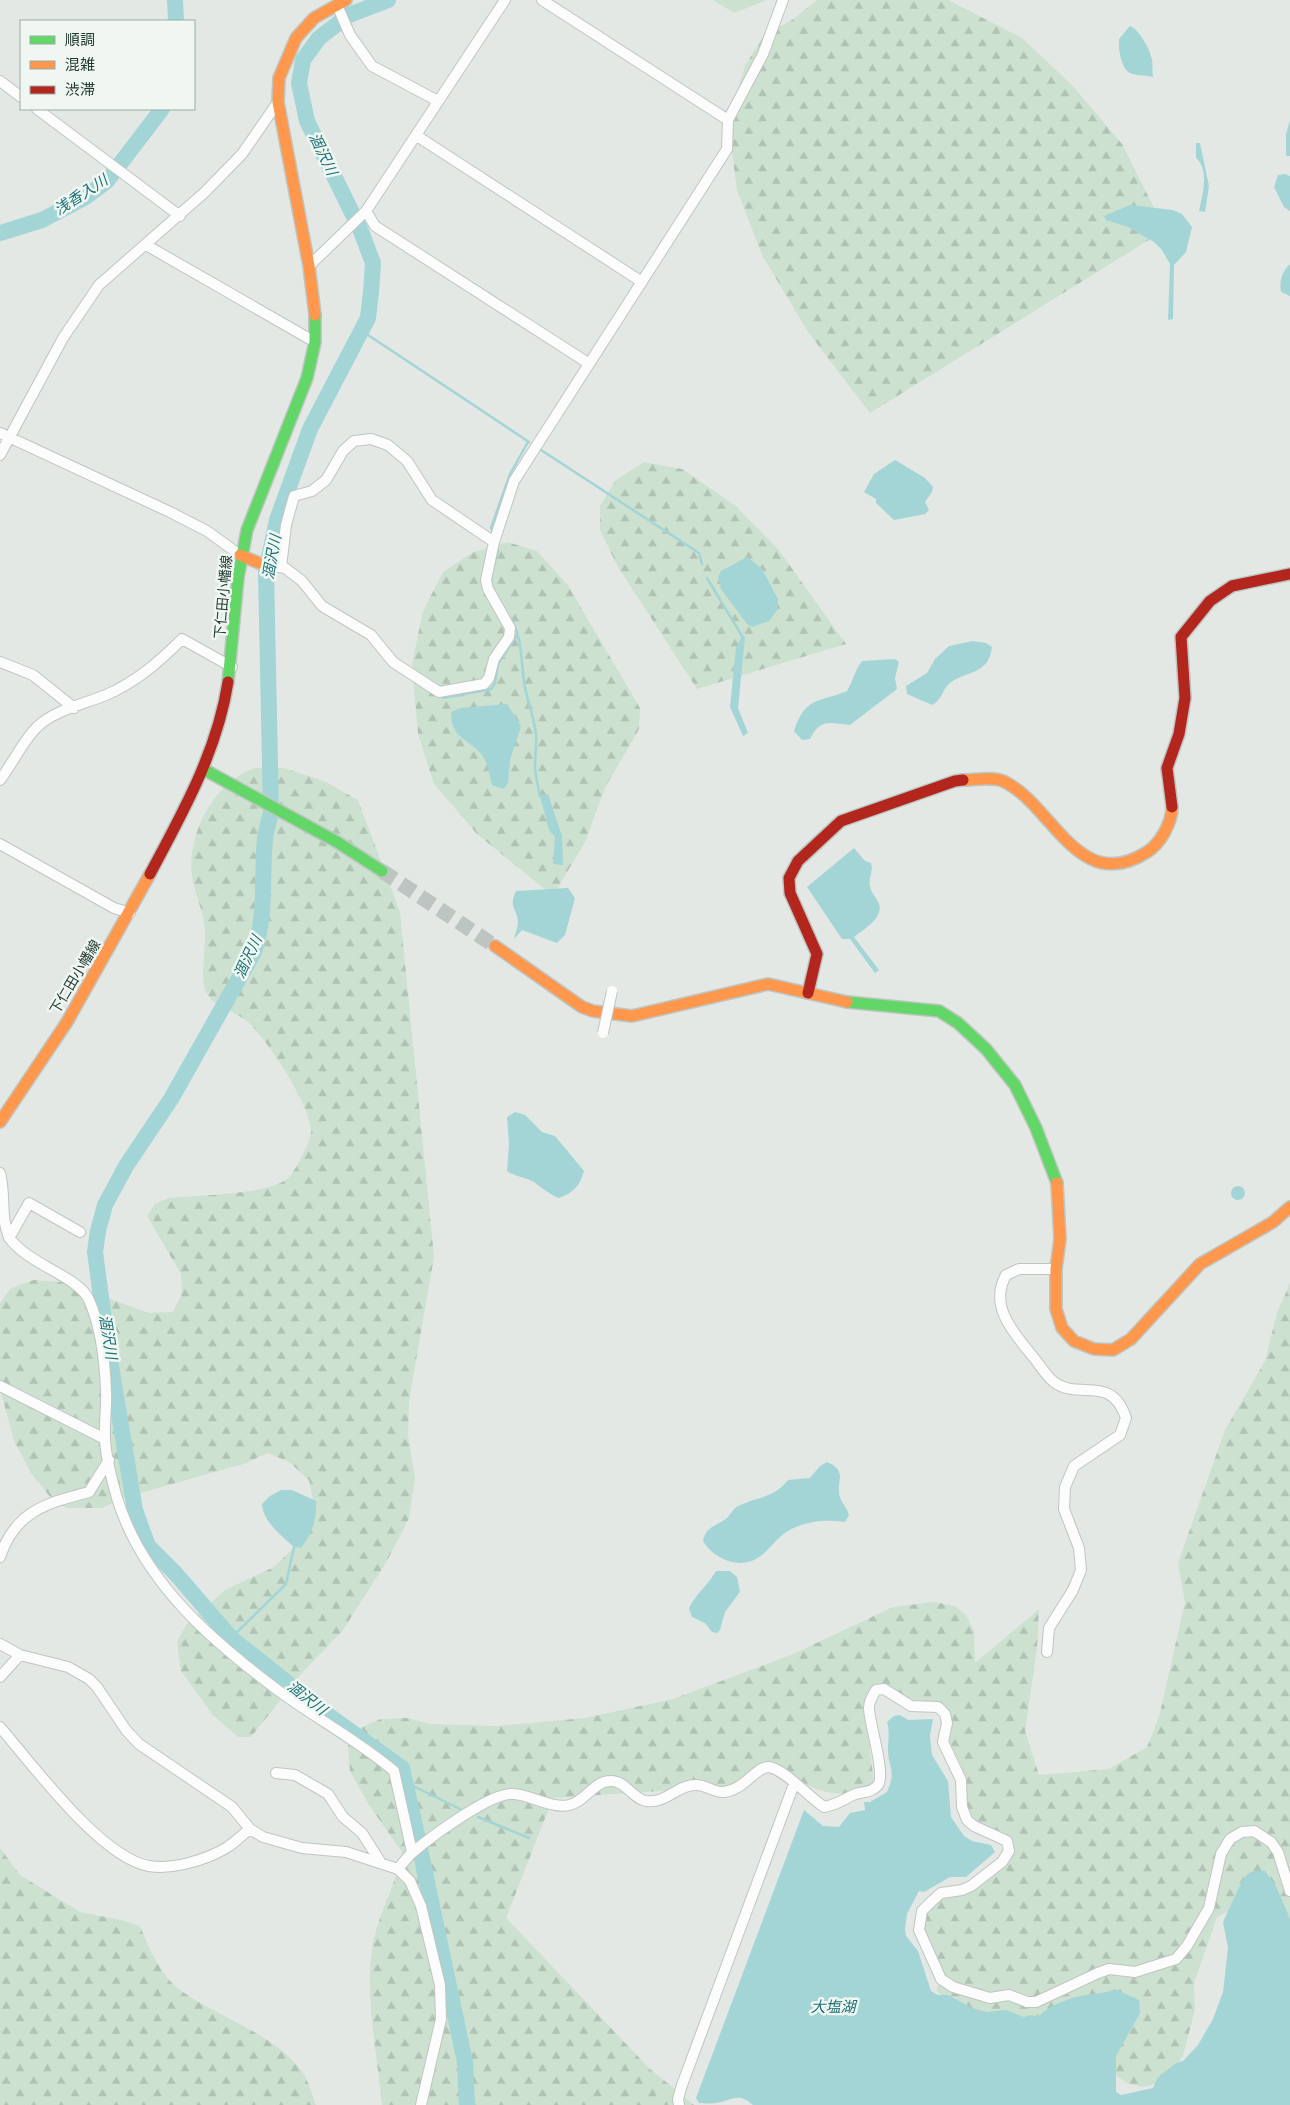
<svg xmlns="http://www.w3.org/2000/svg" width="1290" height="2105" viewBox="0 0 1290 2105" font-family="Commissioner,'Noto Sans JP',sans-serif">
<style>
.forest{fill:url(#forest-firs)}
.green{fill:#cce1d0}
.water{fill:#a3d5d6}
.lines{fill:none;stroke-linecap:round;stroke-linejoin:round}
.stream{stroke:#a3d5d6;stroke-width:2.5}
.river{stroke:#a3d5d6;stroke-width:16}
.secondary-tunnel{stroke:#bcc5c1;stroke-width:15;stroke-dasharray:15 8;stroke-linecap:butt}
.street-casing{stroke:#c0c5c2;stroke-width:12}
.fast-casing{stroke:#bec6c2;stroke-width:14}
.slow-casing{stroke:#bec6c2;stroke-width:14}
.jam-casing{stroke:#bec6c2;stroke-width:14}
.street{stroke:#fbfcfb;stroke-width:10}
.fast{stroke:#63d668;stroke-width:11}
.slow{stroke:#ff974d;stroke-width:11}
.jam{stroke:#b3261e;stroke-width:11}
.street-bridge-casing{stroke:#c0c5c2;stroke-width:12;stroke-linecap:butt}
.street-bridge{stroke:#fbfcfb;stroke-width:10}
.labels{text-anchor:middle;stroke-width:5;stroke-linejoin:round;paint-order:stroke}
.street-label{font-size:14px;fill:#213a30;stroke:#f0f7f3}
.water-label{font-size:15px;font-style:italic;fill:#1c7175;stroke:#f0f7f3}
</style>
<defs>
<pattern id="forest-firs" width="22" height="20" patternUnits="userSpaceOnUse" patternTransform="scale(1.25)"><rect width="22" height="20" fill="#cce1d0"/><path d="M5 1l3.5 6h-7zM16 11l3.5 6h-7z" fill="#afc2b3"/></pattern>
</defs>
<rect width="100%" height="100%" fill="#e3e8e5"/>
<path class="forest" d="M817,0H948L1022,38L1072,85L1122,144L1165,230L870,413L808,332L762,255L737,190L728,121L745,66L764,35L792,20Z
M644,462L682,469L736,506L778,549L846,644L697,689L618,567L600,530V506L616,480Z
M507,542L537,551L567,584L640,708L639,729L605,788L585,842L553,896L477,834L434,784L418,734L412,664L423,611L443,572L474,552Z
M284,768L324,781L358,800L400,912L434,1257L409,1401L408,1435L415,1478L409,1518L387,1561L343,1630L301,1674L251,1737H238L213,1715L181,1671L177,1642L186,1625L225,1590L274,1567L308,1534L315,1509L309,1480L289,1462L268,1453L246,1463L127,1497L102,1508H67L51,1498L31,1473L14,1441L0,1389V1303L11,1288L34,1280L62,1282L149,1313L173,1312L182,1294L181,1274L147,1216L155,1204L168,1198C195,1195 267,1195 287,1179C295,1173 313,1138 311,1129C307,1100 271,1046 251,1025C238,1011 215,1009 206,992C200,982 206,944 205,931C204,912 195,895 192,876C187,835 212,786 250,770C259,766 274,768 284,768Z
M1290,1283V1960L1242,1912H1227L1217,1917L1194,1983L1195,2010L1183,2055L1174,2071L1163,2082L1143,2087L1127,2083L1117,2076L1106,2065L1073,2004L1064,2002L1023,2027L958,2012L936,1990L944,1975L931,1941L924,1929L927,1910L943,1896L967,1892L1014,1850L976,1822L967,1807L961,1765L949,1741L950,1714L873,1685L864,1704L874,1782C838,1807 805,1787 775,1763L762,1765L735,1786L553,1798L506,1918L649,2068L694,2105H382C377,2051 363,1992 374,1938C381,1908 397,1882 402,1852L369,1805L350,1771L348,1746L360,1728L381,1719L407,1718L430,1724L497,1726L585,1718L673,1699L791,1655L893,1607L934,1602L955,1606L966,1615L974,1631L975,1663L1039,1609L1037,1648L1025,1731L1039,1775L1109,1769L1147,1747L1159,1717L1185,1602L1178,1563L1225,1430L1265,1361L1277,1313Z
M0,1848L20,1875L80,1912L121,1920L140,1926C148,1947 162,1977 180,1990C217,2017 276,2034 303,2073C309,2082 312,2095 316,2105H0Z"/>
<path class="green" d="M713,0H767L734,13Z"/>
<path class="water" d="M1130,26C1139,29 1151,51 1152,60C1153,65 1152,71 1153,77C1146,75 1139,76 1133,74C1121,72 1118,48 1119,39Z
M1290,120V156H1286V134Z
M1196,143H1200L1209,186L1205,212L1199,211C1202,196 1210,170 1196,158Z
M1285,174L1290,176V211L1284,207L1274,187L1278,175Z
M1130,205L1173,210L1182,214L1192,227L1186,252L1174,265L1173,319L1168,320L1170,264L1162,250L1154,242L1128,227L1106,220L1104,216Z
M1290,264V296L1281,292C1279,282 1282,271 1290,264Z
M895,460L925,478L933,487L932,492L925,502L929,510L925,514L894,520L876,503V499L864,492L874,474Z
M747,557L762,569L778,599L777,610L769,621L752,627L747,624L721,589L718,577L721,571Z
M742,636L745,637L738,708L748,733L743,736L730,707L736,648Z
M973,641L986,643L992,647C989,676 965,670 949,684C942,690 942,700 932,705L907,694L906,686L927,673L935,659L949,646Z
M895,659L899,662L895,678L897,689L850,725C828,723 821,718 810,739L802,740L794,731C806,695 819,703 847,691C853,681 855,670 862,661Z
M507,704L521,726L510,760L508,783L504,789L492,785C489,775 488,762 482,755C467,737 451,739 451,712L461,708Z
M548,794L562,836L563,865L553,864L555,837L549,830L540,796Z
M854,848L865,861L871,863C874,871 868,878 870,886C871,893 877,898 879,904C884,918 863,930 854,937L879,970L875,973L850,939H842L807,887Z
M568,888L575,898L565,935L557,943L522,930L514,939C515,934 518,927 518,922C517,908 508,908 516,891Z
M515,1112L525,1115L542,1132L555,1136L584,1171C580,1186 573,1193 559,1198C549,1194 542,1188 534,1182C526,1177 516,1177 507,1171L509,1145L507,1117Z
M1231 1193a7 7 0 1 1 14 0a7 7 0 1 1-14 0Z
M827,1462C849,1471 835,1482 840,1497C842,1504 847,1507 849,1515L845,1522C825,1519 805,1521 788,1531C776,1538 770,1550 759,1557C740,1571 713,1558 703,1541C705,1528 715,1526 724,1520C730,1517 732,1509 738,1506C758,1496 773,1499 788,1480L810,1478L820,1466Z
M281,1490H292L316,1501C317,1520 312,1533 301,1548L294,1547C282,1536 263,1522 262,1504L270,1496Z
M716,1571H730L737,1577L740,1592L725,1612L720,1630L717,1633L712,1632L705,1623L692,1617L689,1608C696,1594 708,1585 716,1571Z
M900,1715L908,1720L933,1719L930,1736L932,1755L948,1781L951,1817L964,1836L972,1841L991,1845L995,1852L966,1877H950L924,1892L919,1891L907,1914L905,1929L906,1936L918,1951L931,1991L938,1995H948L972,2008L987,2012L1006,2010L1024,2017L1031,2015L1038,2017C1046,2008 1064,2000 1076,1997C1089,1993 1103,1995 1115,1989L1139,2000L1140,2013L1116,2056V2092L1121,2095L1153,2088L1158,2077L1176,2063L1183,2061L1198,2045L1213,2019L1223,1992L1228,1948L1223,1922L1242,1881L1249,1873L1258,1870L1265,1871L1276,1886L1290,1919V2105H753C737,2091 732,2101 715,2103C710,2104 704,2103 699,2103L696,2098L804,1810L823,1826L839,1827L850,1813L865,1810L864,1802H870L887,1792C897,1770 888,1768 888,1750C888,1740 890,1732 887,1722L894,1716Z"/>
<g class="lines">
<path class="stream" d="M362,331L529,442
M541,450L699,553L702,564
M493,533L491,528L510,474L528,442
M494,565L498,551
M707,578L742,636
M491,585L492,573
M510,618C522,636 521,659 524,681C526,699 534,716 536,734C537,744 535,755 535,765C535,775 538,786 540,796
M443,698L491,689L495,683L498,664L516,636
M231,1638L286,1584L294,1547
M405,1782L460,1809
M478,1817L529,1838"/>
<path class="river" d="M175,0L176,21
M388,0L349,15L319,38L303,60L299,83L307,121L361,231L373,263L371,292L368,318L310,429L277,520L266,571L271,813C269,821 266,830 265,839C261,879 267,913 254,952L171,1099L126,1166L105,1205L98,1231L95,1252L107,1342L135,1510L148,1546L176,1574L231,1638L325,1713L402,1768L418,1839
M0,233L42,220L84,198L107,181L162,109
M420,1849L465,2062L467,2105"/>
<path class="secondary-tunnel" d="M382,871L495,946"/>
<defs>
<path id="street" d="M542,0L728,120
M337,5L350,35L372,66L438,101
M0,81L21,97
M37,109L180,216
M417,136L642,282
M366,211L375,226L588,363
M146,245L315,342
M309,266L366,211L505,0
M0,433L170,512L207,531L240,555
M0,455L63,338L99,285L205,192L242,154L278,102
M259,563L285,568L302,581L322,606L371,635L393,662L439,692L484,684L489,678L494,659L509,637L510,628L488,589L486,580L494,542L514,481L727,149L728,120L763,54L783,0
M281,567L286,525L294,496L312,491L326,480L343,451L354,441L371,439L388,445L407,461L432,500L494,542
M0,662L33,675L74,708
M0,780C13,763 22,742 37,727C55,710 84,704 106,695C136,682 159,662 182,639L232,667
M0,844L114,908L130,913
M0,1173C6,1195 0,1216 9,1237C26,1264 79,1276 89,1300C101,1327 105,1363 106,1391C107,1407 104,1422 105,1437C105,1456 112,1480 117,1498C143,1583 214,1643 283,1694C319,1720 360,1742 394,1771L412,1852
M9,1238L29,1203L80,1232
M0,1386L105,1439
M0,1557C15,1511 47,1503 89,1492L109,1460
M0,1644L20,1655L68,1667L89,1679L97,1687L126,1730L139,1744L232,1807L250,1829L263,1837L302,1848L346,1852L398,1869L410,1881L421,1906L440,1985L441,2019L421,2105
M1047,1652L1049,1628L1073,1590L1081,1570L1079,1548L1064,1509L1065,1487L1074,1466L1120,1435L1126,1418C1111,1373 1079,1401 1054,1382C1046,1376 1040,1365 1034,1358C1015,1334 988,1307 1006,1275L1019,1269H1056
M0,1677L20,1655
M0,1727C32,1764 101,1858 149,1866C172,1870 206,1860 226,1848C234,1843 242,1835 250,1829
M276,1773L295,1775L328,1794L343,1817L362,1833L381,1863
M398,1869C403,1863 408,1856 413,1852C431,1837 492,1791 514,1794C531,1795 552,1809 569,1805C585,1802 594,1781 610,1781C625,1780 633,1799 646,1801C666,1804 677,1785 695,1785C705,1784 714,1793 724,1792C746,1789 756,1766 769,1767C784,1769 810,1798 824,1807C836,1805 843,1800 853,1795C861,1791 871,1794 878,1785C886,1773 869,1723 869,1708C869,1702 872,1696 876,1690L884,1689L911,1706L938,1707L945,1714L947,1723L943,1742L961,1780L962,1807L967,1820L974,1826L1007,1841L1009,1851L1002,1862L971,1886L962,1890L941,1893L932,1901L922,1911L919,1930L941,1979L953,1987L990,1998L1009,1995L1027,2002H1036L1098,1973L1109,1969L1135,1972L1176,1959L1187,1946L1209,1908L1221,1854L1230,1839L1242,1832L1254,1831L1271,1842L1278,1852L1290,1891
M679,2105L678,2099L682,2085L794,1784"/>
<path id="fast" d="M228,682L238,578L247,530L307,378L315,342V315
M203,769L337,842L382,871
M847,1002L939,1011L958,1023L986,1049L1015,1085L1036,1128L1057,1183"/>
<path id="slow" d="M315,315L309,266L278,102L279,78L296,38L314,18L346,0
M240,555L259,563
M963,780C975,780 994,776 1005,782C1053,806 1079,896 1147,852C1160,844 1172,823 1172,807
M495,946L582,1007L593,1011L632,1016L768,984L847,1002
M0,1122L67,1022L150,874
M1057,1183L1060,1239L1056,1269V1309L1062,1328L1074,1341L1094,1349L1113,1350L1131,1339L1200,1264L1273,1222L1290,1207"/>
<path id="jam" d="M1172,807L1167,768L1179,734L1185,698L1181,637L1210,601L1232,586L1290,574
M150,874C183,812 217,752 228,682
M808,993L817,954L790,893L789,878L798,861L841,821L955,781L963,780"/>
</defs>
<use href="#street" class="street-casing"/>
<use href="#fast" class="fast-casing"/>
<use href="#slow" class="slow-casing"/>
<use href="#jam" class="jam-casing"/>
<use href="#street" class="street"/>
<use href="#fast" class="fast"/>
<use href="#slow" class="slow"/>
<use href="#jam" class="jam"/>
<defs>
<path id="street-bridge" d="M603,1033L612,991"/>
</defs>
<use href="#street-bridge" class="street-bridge-casing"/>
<use href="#street-bridge" class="street-bridge"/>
</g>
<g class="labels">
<g class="street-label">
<text transform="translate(223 597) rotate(-85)" y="5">下仁田小幡線</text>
<text transform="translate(75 977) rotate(-59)" y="5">下仁田小幡線</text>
</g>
<g class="water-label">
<text transform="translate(323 154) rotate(64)" y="5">涸沢川</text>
<text transform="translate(81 195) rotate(-33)" y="5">浅香入川</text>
<text transform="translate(272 557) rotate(-80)" y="5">涸沢川</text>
<text transform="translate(248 957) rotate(-65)" y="5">涸沢川</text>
<text transform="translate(108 1337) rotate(81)" y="5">涸沢川</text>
<text transform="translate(307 1698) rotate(38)" y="5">涸沢川</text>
<text x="833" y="2012">大塩湖</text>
</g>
</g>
<rect x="20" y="20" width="175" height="90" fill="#f0f7f3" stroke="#9daba5"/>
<rect x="30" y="36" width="25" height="8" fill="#63d668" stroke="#9daba5"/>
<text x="65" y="45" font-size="15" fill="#213a30">順調</text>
<rect x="30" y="61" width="25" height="8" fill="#ff974d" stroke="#9daba5"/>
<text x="65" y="70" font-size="15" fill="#213a30">混雑</text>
<rect x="30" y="86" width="25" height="8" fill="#b3261e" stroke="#9daba5"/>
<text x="65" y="95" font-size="15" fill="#213a30">渋滞</text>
</svg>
